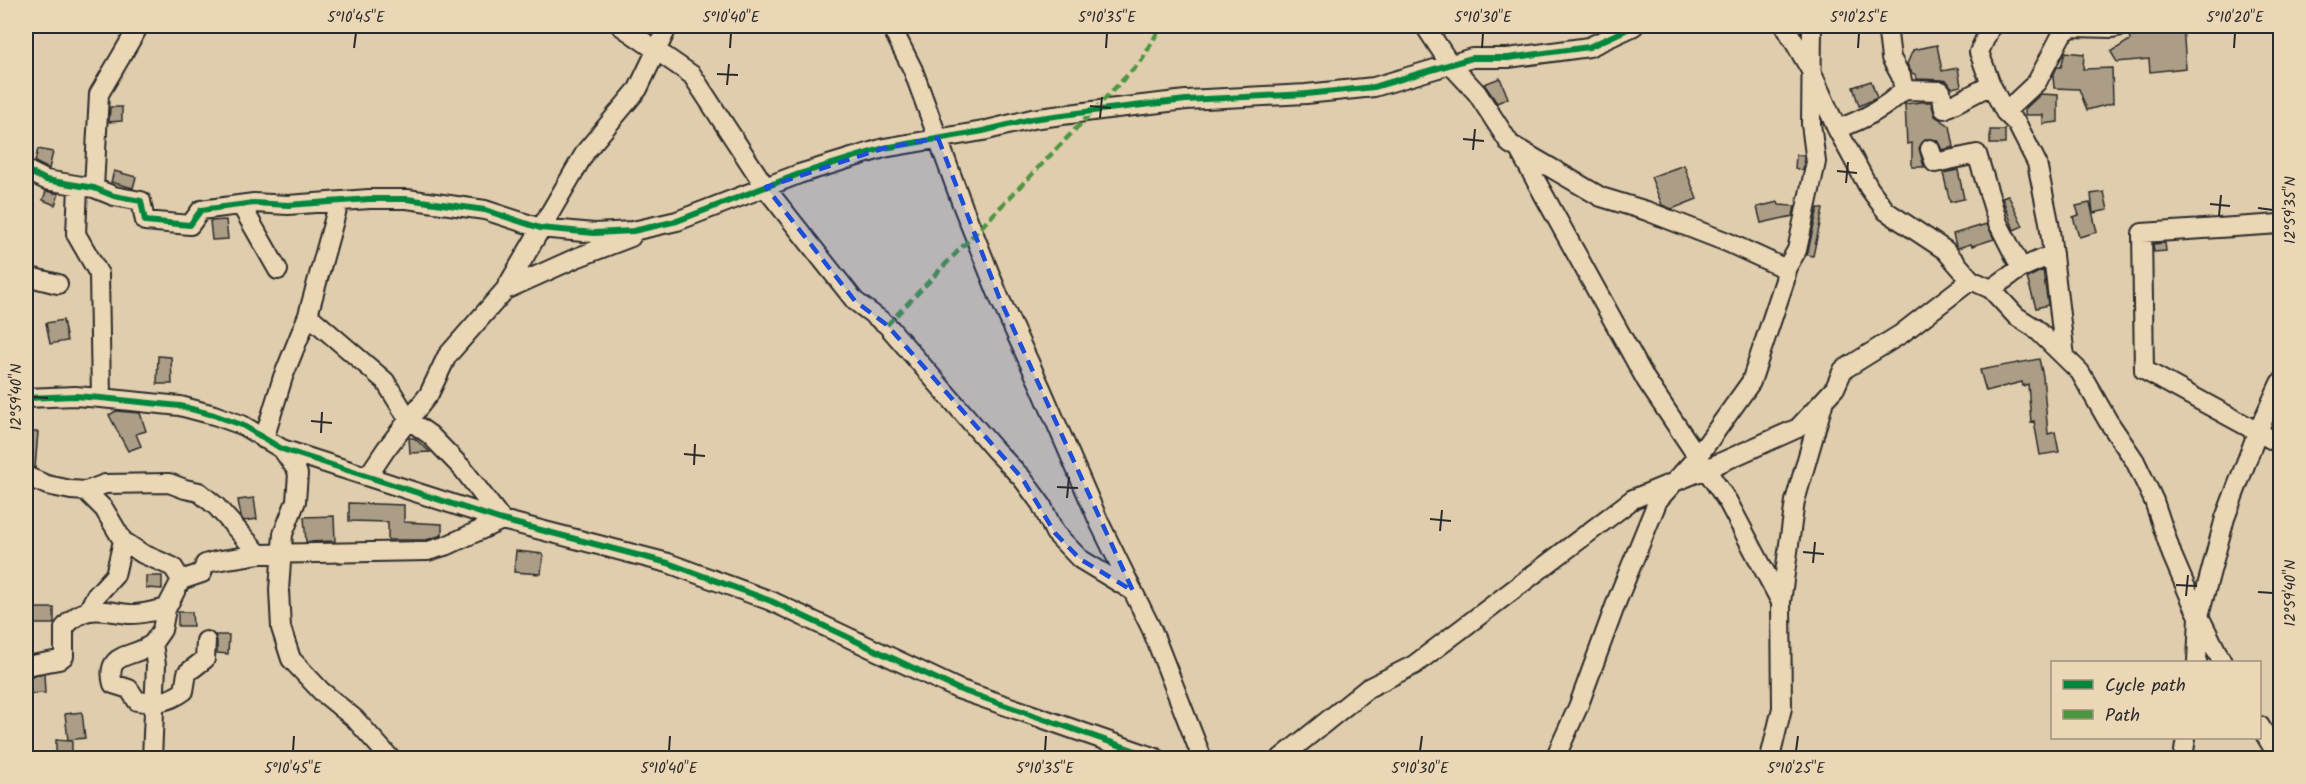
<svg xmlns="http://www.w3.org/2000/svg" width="2306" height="784" viewBox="0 0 2306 784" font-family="Kalam,sans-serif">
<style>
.building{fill:#ab9d86;stroke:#2b2b2b;stroke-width:1.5}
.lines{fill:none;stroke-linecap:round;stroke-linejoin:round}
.minor-casing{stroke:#2b2b2b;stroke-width:22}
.minor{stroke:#ebd7b5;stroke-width:18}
.quiet{stroke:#4d9640;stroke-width:4.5;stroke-dasharray:9 4.5;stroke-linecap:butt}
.cycleway-casing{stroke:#ebd7b5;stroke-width:10}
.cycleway{stroke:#00873e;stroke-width:6}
.marked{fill:#1d4ed8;fill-opacity:0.2;stroke:#1d4ed8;stroke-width:4.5;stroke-dasharray:12 8;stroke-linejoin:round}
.ticks{fill:none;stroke:#2b2b2b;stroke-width:2}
.neatline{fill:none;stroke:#2b2b2b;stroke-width:2}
.ticks-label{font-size:15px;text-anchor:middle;fill:#2b2b2b}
</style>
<rect width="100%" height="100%" fill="#e0cdad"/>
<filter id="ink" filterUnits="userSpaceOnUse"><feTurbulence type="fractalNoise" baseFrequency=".0167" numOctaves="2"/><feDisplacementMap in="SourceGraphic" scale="12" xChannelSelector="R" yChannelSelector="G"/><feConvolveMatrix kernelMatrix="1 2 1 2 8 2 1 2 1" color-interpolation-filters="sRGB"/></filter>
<g filter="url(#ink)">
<path class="building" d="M2149,26H2183L2186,68L2150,72L2149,59L2117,62L2111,52L2130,40L2129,34L2132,28Z
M1937,45L1942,71L1958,68L1961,86L1952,88L1947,81L1942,80L1917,79L1916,75L1912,73L1907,64L1913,50Z
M2065,52L2084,54L2083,69L2112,68L2113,103L2087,110L2079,89L2054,88L2053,76L2057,67H2061Z
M1500,78L1508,98L1497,103L1484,84Z
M1871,81L1877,98L1859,106L1853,87Z
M2041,94L2058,95V122L2043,124V115H2025V109Z
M1921,102H1931L1935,116L1950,126L1954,147L1942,150L1937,140L1926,139L1919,148L1924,167H1912V143L1907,144L1905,104Z
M110,107H122V121L109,122Z
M1990,130H2005V144H1990Z
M38,149L53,152L49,169L35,162Z
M1796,155H1804L1803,170L1795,169Z
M1684,165L1697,199L1672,209L1662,205L1651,177Z
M1958,170L1964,199L1950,202L1943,173Z
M114,171L136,177L133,188L111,182Z
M46,191L59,194L55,205L43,200Z
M2104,192L2108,210L2093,213L2091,194Z
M2008,195L2023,226L2014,230L2002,197Z
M1778,202L1779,205L1795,206L1793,216L1761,223L1757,207Z
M2090,203L2097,232L2079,237L2073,217L2079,215L2076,206Z
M1818,208L1823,209L1813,256L1807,255Z
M226,220L228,239L212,240L210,221Z
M1987,224L1994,239L1972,246L1971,244L1958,248L1956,246L1953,234Z
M2165,243L2166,251L2154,252L2153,244Z
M2043,270L2048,305L2036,308L2027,278Z
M63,320L67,341L50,344L46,323Z
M158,356L171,357L172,384H157Z
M2039,359L2043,376L2048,434L2055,432L2059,452L2040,455L2034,421L2031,422L2028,384L2023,386L2022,382L1986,391L1980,370Z
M116,411L140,413L146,431L136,434L141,446L128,451L109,415Z
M26,432H38L35,468L26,465Z
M409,438H414L430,452L410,453Z
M254,498L257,519L244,521L241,517L238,500Z
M349,503L404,505V522L442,524V535L426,540H388V522L349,521Z
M334,516L335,541L306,542L304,517Z
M516,551L543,554L541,574L514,572Z
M146,576H162V589L146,588Z
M26,608H54V624H26Z
M178,612H192L193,626H178Z
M215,635H229L228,654L217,653V641Z
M44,674L45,693L26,694V677Z
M82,712L85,738L68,740L65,714Z
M56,740L72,741V759H56Z"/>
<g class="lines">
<defs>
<path id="minor" d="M621,26L692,75L768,191L855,301L887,325L995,450L1022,478L1041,504L1055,533L1080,559L1133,591
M891,26L913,70L963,207L999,297L1041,388L1099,522L1152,630L1202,758
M1425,26L1450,64L1477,93L1510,144L1601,197L1647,211L1727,242L1786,269L1785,280L1751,382L1698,456L1658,500L1618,598L1578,707L1555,758
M1785,26L1810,69L1837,129L1869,188L1886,211L1945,250L1971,280L1991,289L2016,316L2035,328L2080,372L2108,421L2135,461L2154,501L2172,555L2193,604L2222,662
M1887,26L1891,58L1901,76L1904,90L1941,91L1944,109L1991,85
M1991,26L1979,52L1991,85L2005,112L2017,124L2037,163L2049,222L2065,357
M2005,112L2037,82L2062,34L2072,27L2112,28L2121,26
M1837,129C1863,120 1884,109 1904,90
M1930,149L1935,163L1977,154L1998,223L2021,268
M1519,150L1646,380L1728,502L1781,602
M26,170L46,180L94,188L114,196L141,201L145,221L190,225L201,210L254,203L288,205L369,199H407L485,210L540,228L594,233L633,231L677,221L799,174L884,148L983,131L1032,119L1108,109L1186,100L1306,94L1374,87L1472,58H1508L1589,47L1634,26
M78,187L76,234L99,274L101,398
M94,188L99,94L139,26
M241,205L278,270
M2280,224L2142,233L2144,370L2280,444
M1786,269L1797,250L1816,162L1811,124L1812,26
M26,276L58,284
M1991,289L2021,268L2053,254
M505,290L576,258L631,237
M26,398L75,396L101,398L180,406L214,415L242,425L282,449L502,520L668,563L771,601L958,689L1156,758
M264,439L283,377L308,315L339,202
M282,449L296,469L298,474L296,501L283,534L279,590L281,628L291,659L321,691L355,719L390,758
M26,476L47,485L71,490L86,491L105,484L169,483L185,489L199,492L216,506L259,554
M368,476L386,449L429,394L447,356L505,290L586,151L638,89L668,26
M86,491L104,509L123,541L143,554L173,567L181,580
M88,611L95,597L115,575L123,541
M153,643C135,659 104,650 113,684L129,689L137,701C155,704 169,702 184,691L187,673L205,659L206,641
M2197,662L2199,616L2225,518L2258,431L2280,383
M26,666L59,660L64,656V628C84,603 102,611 129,614C140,615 155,610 166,609L181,580L202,573C202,572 205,565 205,564C208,561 250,556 259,554L428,551L448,545L502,520L463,469L430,435L409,420L385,381L308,315
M2260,726L2279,758
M152,758L156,665L153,643L162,630L166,609
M1281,758L1368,688L1414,665L1633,499L1706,469L1798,428L1835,388L1843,370L1901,334L1971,280
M1770,758L1782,708L1781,602L1795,501L1823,404
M2183,758L2186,738"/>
</defs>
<use href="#minor" class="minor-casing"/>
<use href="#minor" class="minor"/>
<path class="quiet" d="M887,325L1142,60L1161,26"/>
<defs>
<path id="cycleway" d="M26,170L46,180L94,188L114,196L141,201L145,221L190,225L201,210L254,203L288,205L369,199H407L485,210L540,228L594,233L633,231L677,221L799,174L884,148L983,131L1032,119L1108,109L1186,100L1306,94L1374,87L1472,58H1508L1589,47L1634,26
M26,398L75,396L101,398L180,406L214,415L242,425L282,449L502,520L668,563L771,601L958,689L1156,758"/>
</defs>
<use href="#cycleway" class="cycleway-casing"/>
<use href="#cycleway" class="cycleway"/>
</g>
</g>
<path class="marked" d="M938,138L999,297L1133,591L1080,559L1055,533L1022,478L887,325L855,301L766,187L884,148Z"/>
<path class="ticks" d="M354,48L356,33M730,48L731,33M1106,48L1107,33M1482,48L1483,33M1858,48L1859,33M2234,48L2235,33M717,74L738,75M727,85L729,64M1090,106L1111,108M1100,118L1102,97M1463,139L1484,141M1473,150L1475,129M1837,171L1857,173M1846,183L1848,162M2210,204L2230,206M2258,208L2273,210M2219,216L2221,195M33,397L48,398M311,421L332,423M321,433L322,412M684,454L705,456M694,465L695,444M1057,487L1078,488M1067,498L1069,477M1430,519L1451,521M1440,531L1442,510M1803,552L1824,554M1813,563L1815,542M2176,585L2197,586M2258,592L2273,593M2186,596L2188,575M293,751L294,736M669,751L670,736M1045,751L1046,736M1420,751L1422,736M1796,751L1798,736"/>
<rect width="2306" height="784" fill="none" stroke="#ebd7b5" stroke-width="66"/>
<rect x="2051" y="661" width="210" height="78" fill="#ebd7b5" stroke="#9e927e" stroke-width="1.5"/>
<rect x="2063" y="680" width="30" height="9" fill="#00873e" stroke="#9e927e" stroke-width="1.5"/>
<text x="2105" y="691" font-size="18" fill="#2b2b2b">Cycle path</text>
<rect x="2063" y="710" width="30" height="9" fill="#4d9640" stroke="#9e927e" stroke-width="1.5"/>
<text x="2105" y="721" font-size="18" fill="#2b2b2b">Path</text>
<rect x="33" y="33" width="2240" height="718" class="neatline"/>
<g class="ticks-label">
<text x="356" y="22">5°10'45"E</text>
<text x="731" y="22">5°10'40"E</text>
<text x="1107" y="22">5°10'35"E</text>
<text x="1483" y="22">5°10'30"E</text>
<text x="1859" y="22">5°10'25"E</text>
<text x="2235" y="22">5°10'20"E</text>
<text transform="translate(2290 210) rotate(-90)" y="5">12°59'35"N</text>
<text transform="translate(16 397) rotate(-90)" y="5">12°59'40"N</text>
<text transform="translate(2290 593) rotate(-90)" y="5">12°59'40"N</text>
<text x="293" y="773">5°10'45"E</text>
<text x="669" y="773">5°10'40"E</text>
<text x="1045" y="773">5°10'35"E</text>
<text x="1420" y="773">5°10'30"E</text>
<text x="1796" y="773">5°10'25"E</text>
</g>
</svg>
